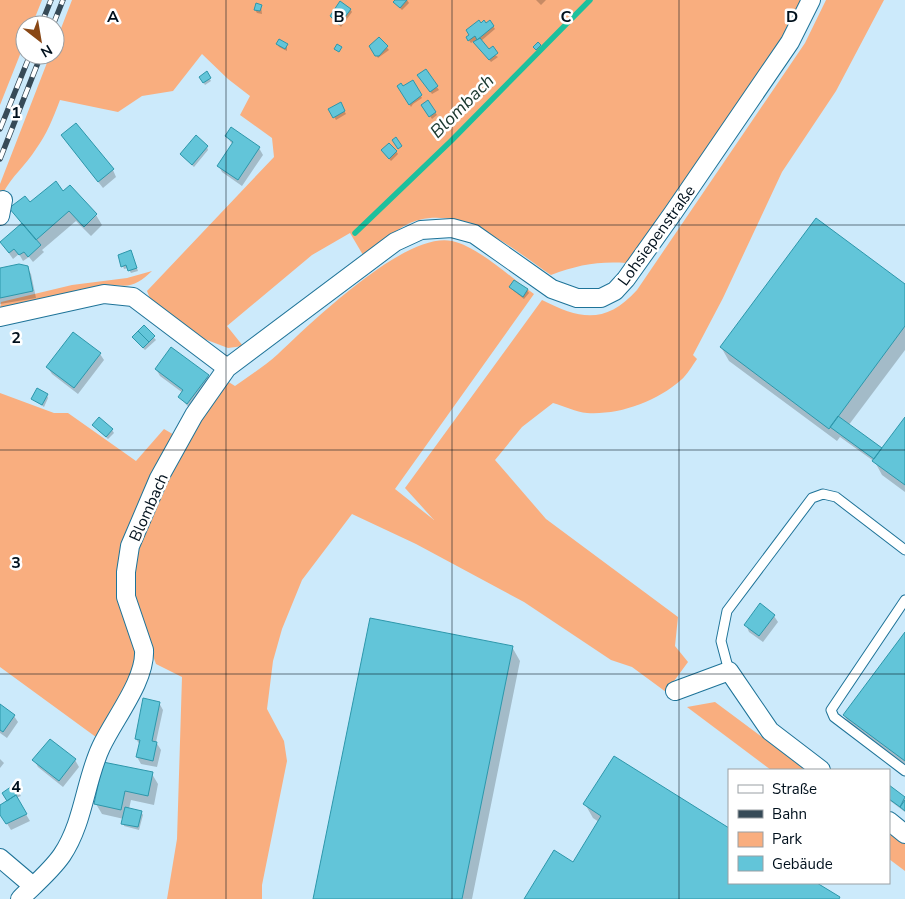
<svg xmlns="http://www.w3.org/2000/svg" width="905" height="899" viewBox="0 0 905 899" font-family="'Nunito Sans',sans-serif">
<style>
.green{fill:#f9ae7f}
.shadow{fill:#0003}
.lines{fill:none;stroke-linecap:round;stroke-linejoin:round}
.stream{stroke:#1dc09d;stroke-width:5.5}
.building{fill:#62c5d9;stroke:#2d97ab}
.lane-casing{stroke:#1e7398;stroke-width:11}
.street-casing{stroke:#1e7398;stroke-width:20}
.lane{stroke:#fff;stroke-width:9}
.street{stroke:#fff;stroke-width:18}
.rail-casing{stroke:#364a57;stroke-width:5.5}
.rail{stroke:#fff;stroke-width:4;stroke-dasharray:11;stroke-linecap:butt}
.grid{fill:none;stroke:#00101c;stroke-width:1;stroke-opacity:0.55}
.labels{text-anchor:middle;stroke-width:5;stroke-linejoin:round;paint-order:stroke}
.street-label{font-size:16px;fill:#00101c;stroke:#fff}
.water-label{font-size:18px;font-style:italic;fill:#19372e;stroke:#fff}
.grid-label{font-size:16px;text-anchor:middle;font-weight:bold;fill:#00101c;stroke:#fff;stroke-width:5;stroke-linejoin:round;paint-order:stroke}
</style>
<rect width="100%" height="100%" fill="#cceafb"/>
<path class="green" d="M0,0H42L32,25H25V42L0,105Z
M72,0H802L780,44L626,263C599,261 577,265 551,275C511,248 455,198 404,226C390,234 377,246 363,255L350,233L312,255L227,326L243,346L228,348L199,337L151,301L147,291L274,157L272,138L240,115L250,96L228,79L202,54L173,91L142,96L118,112L60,100C53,118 47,134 36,149C26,165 12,176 3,193L0,191V184L50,55H55V44Z
M826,0H884L836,91L782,172L723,298L693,355L697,359C692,366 687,375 681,380C656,402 619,415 587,413C576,412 564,406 553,403L522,427L495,460L546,519L678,617L675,646L688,662L666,692L632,667L611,660L524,602L416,544L352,514L302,580L282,629L273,661L267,709L284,741L287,761L262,885V899H167L177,839L182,677L156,664L132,597V571L145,521L201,412L227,381L235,386C249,376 265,366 278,354C311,323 405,231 452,241C479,247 511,278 534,294L395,489L434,520L405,488L542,300C581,320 606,324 637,290L805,43Z
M152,271C140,282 132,288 115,285L0,309L1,302L72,285L127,278Z
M0,393L54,413H68L136,461L164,429L176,436L129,539L141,659L100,740L0,667Z
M715,702L806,770H771L687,707Z
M889,832L905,844V871L889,859Z"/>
<path class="shadow" d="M397,0H407L409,3L402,10L395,3Z
M536,0H546L541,5Z
M261,6L262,14L257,13L255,10Z
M350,9L352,12L341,27L333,19Z
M481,25L493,26L495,29L481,41L489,51L498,57L491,62L474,41L471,43L467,38Z
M379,38L389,50L378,58L371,46Z
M277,44L287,45V51L279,47Z
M538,44L542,49L539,52L536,50Z
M425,70L439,90L432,94L421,78Z
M206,73L211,81L205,85L200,77Z
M412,82L422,98L413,104L411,107L398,86L403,88Z
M428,102L437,115L432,119L423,106Z
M340,104L346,114L336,120L330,110Z
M231,129L259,148L263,155L242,186L222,172L219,166L233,145L226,136Z
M62,136L113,170L116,177L103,188Z
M207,147L208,150L194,167L181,155Z
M382,151H396L398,154L391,161Z
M63,193L96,215L102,225L91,236L76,221L42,250L44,252L33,262L29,257L23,261L19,254L13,259L6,249L22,224L11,208Z
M132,255L138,271L131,273L128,268L124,269L123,266Z
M27,267L31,274L36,298L0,304V269Z
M905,286V350L848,426L881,449L905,419V492L882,475L875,462L840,437L837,441L729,361L721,347Z
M510,288L527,290L529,293L524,299Z
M144,327L156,340L145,350L135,340Z
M172,348L208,376L212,383L191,410L180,397L183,393L160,376L156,369Z
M100,354L104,360L78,394L52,374L48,368Z
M47,395L48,398L44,407L33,399Z
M93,425L112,430L114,433L108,439Z
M774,616L778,622L763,642L749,632L746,625Z
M905,634V768L852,729L844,715Z
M512,647L520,661L472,899H314Z
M159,703L163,710L156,742L161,750L157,767L141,764L137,757L140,745L136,739Z
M0,705L14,716L18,722L7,738L0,733Z
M50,740L75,760L79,767L63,787L38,767L34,760Z
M0,759L4,763L0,768Z
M152,774L158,784L154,805L131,800L129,809L141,812L143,815L139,830L124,826V819L102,814L96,804Z
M15,786L21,796L16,798L30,821L11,830L0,812V806L8,801Z
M889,788L905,799V812L889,800Z
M585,804L729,883H814L839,899H525L573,864L599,822L593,818Z"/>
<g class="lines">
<path class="stream" d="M355,233L451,141L590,0"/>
</g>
<path class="building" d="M395,0H407L400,8L393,2Z
M340,1L351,9L339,25L330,16Z
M256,3L262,5L260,11L254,10Z
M479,20L481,23L484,20L486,23L490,20L494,26L477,40L475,36L468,41L466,37L469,35L466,30Z
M379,37L388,46L379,56H375L369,46Z
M480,38L489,49L493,46L498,53L489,60L473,42Z
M279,39L288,44L285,49L276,44Z
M538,42L541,45L536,50L533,47Z
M337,44L342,47L339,52L334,49Z
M426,69L438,86L430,92L417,75Z
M207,71L211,78L203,83L199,77Z
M413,80L422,95L409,105L397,86L401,83L403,86Z
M428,100L436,112L429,117L421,105Z
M341,102L345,111L333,118L328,109Z
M76,123L114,169L98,182L61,135Z
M231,127L260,147L238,180L217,166L233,142L225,136Z
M196,135L208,146L192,165L180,154Z
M396,137L402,146L398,149L392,140Z
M389,143L397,151L389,159L381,150Z
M56,181L63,191L70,185L97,214L84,227L69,211L36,240L9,208L25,196L30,202Z
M816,218L905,284V326L829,429L720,347Z
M22,223L41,245L28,257L24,252L19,255L14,249L9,253L0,242Z
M131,250L137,268L128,271L126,265L121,267L118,255Z
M19,264L28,266L33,291L0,298V268Z
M514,280L528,289L523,297L509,287Z
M144,325L155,336L149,342L138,331Z
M138,331L149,342L143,348L132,337Z
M73,332L101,353L74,388L46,367Z
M171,347L209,375L187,404L178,397L183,390L155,369Z
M37,388L48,394L42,405L31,399Z
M838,416L882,448L874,459L830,427Z
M99,417L113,429L106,437L92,425Z
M905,417V485L872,461Z
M760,603L775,615L759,636L744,625Z
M370,618L513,646L462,899H313Z
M905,632V761L843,715Z
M143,698L160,702L152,741L157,742L153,761L136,757L140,740L135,739Z
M0,704L15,715L3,732L0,730Z
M50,739L76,759L59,781L32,760Z
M614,756L729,828V883H817L840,897L839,899H524L554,850L573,862L601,816L583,804Z
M103,762L153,772L148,796L125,791L121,810L94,804Z
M15,784L20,792L7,801L2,793Z
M889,785L905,797L900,807L889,799Z
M16,795L27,814L6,824L0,815V805Z
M905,800V811L900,807Z
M125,807L142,811L138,827L121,824Z"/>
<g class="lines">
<defs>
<path id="lane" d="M905,600L831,710L834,717L905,771
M729,671L721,641L727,611L812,498L823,494L836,497L905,550"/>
<path id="street" d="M0,216L3,200
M0,317L104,294L133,297L227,368
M675,691L729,671L770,731L821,770
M889,821L905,834
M0,858L33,886
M20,899C34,885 51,871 62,855C84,822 85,781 101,747C114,719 146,680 144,650L126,597V572L130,546L159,478L194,415L227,368L395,242L421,230L452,228L474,234L552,289L577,298H601L615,291L626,279L673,213L790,42L811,0"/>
</defs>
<use href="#lane" class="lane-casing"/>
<use href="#street" class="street-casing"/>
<use href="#lane" class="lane"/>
<use href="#street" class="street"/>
<defs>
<path id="rail" d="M41,25L51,0
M53,25L63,0
M0,129L30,55
M0,159L41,55"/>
</defs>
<use href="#rail" class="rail-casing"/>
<use href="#rail" class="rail"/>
</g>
<path class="grid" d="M226,0V899M452,0V899M679,0V899M0,225H905M0,450H905M0,674H905"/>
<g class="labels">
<g class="street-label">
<text transform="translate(656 235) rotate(-54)" y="6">Lohsiepenstraße</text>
<text transform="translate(148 507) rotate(-66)" y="6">Blombach</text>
</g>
<g class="water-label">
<text transform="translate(462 106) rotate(-45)" y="6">Blombach</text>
</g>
</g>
<g class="grid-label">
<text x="113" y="22">A</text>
<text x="339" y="22">B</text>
<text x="566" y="22">C</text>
<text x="792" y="22">D</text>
<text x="16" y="118">1</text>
<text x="16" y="343">2</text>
<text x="16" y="568">3</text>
<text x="16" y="792">4</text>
</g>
<rect x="728" y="769" width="162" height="115" fill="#ffffff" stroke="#999fa4"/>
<rect x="738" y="785" width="25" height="8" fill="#ffffff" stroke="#999fa4"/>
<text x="772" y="794" font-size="15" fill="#00101c">Straße</text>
<rect x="738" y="810" width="25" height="8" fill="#364a57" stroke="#999fa4"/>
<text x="772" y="819" font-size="15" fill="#00101c">Bahn</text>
<rect x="738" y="832" width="25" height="15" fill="#f9ae7f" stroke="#999fa4"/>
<text x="772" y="844" font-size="15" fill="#00101c">Park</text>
<rect x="738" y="856" width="25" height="15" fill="#62c5d9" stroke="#999fa4"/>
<text x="772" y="869" font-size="15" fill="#00101c">Gebäude</text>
<g transform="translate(40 40) rotate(149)"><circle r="24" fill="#ffffff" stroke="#999fa4"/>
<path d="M0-4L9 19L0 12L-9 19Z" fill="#894715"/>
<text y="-8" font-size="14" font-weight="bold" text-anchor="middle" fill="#00101c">N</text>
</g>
</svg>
